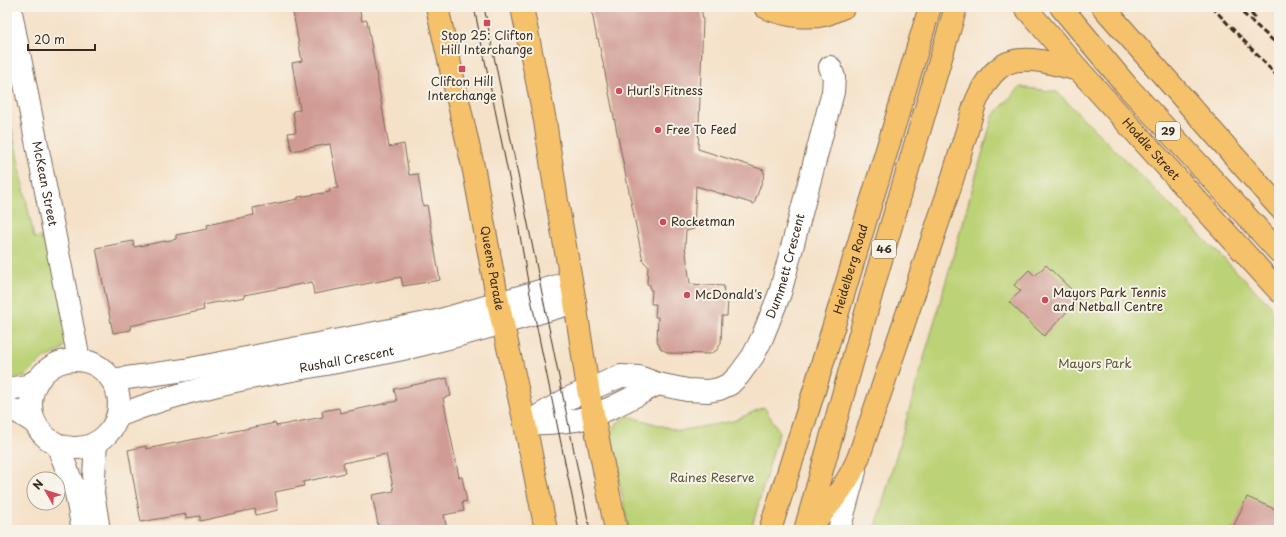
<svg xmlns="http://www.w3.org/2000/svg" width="1286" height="537" viewBox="0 0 1286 537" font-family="'Playpen Sans',sans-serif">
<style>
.green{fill:#bcd276;stroke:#7c7e4a}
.building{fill:#d09b94}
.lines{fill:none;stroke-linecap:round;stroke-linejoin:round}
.minor-casing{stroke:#7c6a5a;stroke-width:24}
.tertiary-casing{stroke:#7c6a5a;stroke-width:24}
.primary-casing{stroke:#7c6a5a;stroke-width:24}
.minor{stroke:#fff;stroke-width:22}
.tertiary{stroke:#fff;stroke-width:22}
.primary{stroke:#f5c16b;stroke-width:22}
.tram{stroke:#3b2a1e;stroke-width:1}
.rail{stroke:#3b2a1e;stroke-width:3;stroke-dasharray:6 3;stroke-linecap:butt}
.poi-dot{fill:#d1495b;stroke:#f7f3e8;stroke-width:1.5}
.labels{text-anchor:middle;stroke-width:4;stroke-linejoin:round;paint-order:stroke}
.shield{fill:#f7f3e8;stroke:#73665b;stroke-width:1}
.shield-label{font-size:11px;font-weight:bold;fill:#3b2a1e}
.poi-label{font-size:12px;fill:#3b2a1e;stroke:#f7f3e8;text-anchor:start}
.street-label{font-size:12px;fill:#3b2a1e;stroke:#f7f3e8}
.park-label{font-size:12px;fill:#5b5434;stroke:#f7f3e8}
</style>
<rect width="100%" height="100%" fill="#f7f3e8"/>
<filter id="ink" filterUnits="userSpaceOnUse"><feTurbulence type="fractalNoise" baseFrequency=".025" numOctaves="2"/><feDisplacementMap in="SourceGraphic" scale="8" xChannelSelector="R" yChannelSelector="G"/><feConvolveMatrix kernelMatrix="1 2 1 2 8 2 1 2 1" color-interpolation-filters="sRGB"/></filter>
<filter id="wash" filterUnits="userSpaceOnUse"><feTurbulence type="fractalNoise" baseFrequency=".012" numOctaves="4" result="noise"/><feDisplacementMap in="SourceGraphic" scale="16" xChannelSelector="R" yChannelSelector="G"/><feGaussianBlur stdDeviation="0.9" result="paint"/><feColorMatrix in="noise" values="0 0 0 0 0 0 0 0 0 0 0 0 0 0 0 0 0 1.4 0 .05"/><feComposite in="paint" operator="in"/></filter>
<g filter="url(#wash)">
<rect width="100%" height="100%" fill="#f5e1c8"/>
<path class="green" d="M1020,87L1057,92L1279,314V530H875L993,116Z
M7,105L34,238L50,235L71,336L60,351L42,360L25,377L12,378L7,377Z
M764,407L779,431L751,530H629L611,441C614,427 614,423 628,416L679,431L733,421Z"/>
<g id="blocks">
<path class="building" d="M292,7H359L362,21L367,20L389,147L404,144L409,175L418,174L423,206L427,205L440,280L403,286L401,277L314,294L312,282L244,295L245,297L203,305L204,310L130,326L131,330L113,333L96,248L133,241L134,247L176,239V235L208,229L207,225L254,215L253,208L298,199V197L330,192L329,189L338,188L330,144L292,151L288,133L296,132L293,111L300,110L292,63L302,61Z
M591,7H701L703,20L698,149L764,170L763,172L765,173L754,204L696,186L694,229L686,231L685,246L690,284L724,286L723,299H728L727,316H722L721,343L717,350L710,354L669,353L661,349L657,341L658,317H655L656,304H651L652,290H650V285L647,284L648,266L643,261L598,38L597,39Z
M1046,265L1080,298L1044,336L1009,302L1021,291L1014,285L1029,270L1035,276Z
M447,378L451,396L443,398L459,477H462L467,501L462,502L464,511L444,515L447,530H379L372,495L394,491L386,454L343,463L345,473L303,482L304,486L275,492L278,510L256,515L255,509L200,521V516L186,518V514L141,522L128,450L146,446V449L275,423L276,426L323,417L322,411L339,408L340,413L397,401L394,389Z
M1247,497L1279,511V530H1232Z"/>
</g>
</g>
<g filter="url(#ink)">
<use href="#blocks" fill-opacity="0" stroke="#7c6a5a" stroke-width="1"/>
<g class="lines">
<defs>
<g id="minor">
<path id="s1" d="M10,7L79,360"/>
<path id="s2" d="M525,424L569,398L621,376L639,377L658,384L687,390L708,391L719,389L730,384L739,375L753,356L762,338L780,293L833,92L834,77L830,67"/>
<path d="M527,424C543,423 560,423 576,420C604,414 632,397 658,384"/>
<path d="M96,443L93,493L99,530"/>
<path d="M57,444L76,493L83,530"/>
<path d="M839,530L855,471"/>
</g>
<g id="tertiary">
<circle cx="75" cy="404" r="44"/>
<path d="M112,380L185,370L437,321L571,282"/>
<path d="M7,389L27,386L40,378"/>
<path d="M7,407L21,414L35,423"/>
<path id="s3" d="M118,416C214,376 320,369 420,345C472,333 524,317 575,302"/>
</g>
<g id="primary">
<path id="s4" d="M437,7L474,171L498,302L525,424L546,530"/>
<path d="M522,7L545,121L557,201L575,302L588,389L616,530"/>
<path d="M765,7C780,15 807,19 824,15C831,13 838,9 844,7"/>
<path id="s5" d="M1025,7L1079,70L1279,291"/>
<path d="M1061,7L1126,85L1279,252"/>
<path d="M1103,7L1279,207"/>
<path d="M806,527L878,270L956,7"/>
<path id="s6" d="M770,530L815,388L930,7"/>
<path d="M808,530C827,507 848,485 859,456L949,190L975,104C999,46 1028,57 1079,70"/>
</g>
</defs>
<use href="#minor" class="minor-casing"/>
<use href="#tertiary" class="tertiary-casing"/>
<use href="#primary" class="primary-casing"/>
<use href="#minor" class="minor"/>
<use href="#tertiary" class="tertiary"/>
<use href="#primary" class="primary"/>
<path class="tram" d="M474,7L516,212L530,294L579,530
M484,7L590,530"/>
<path class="rail" d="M1212,7L1279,78
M1236,7L1279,46
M1245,7L1256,19"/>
</g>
</g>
<g class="poi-dot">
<rect x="483" y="19" width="8" height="8" rx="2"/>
<rect x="458" y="65" width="8" height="8" rx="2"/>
<circle cx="619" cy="91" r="4"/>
<circle cx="658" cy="130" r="4"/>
<circle cx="663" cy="222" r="4"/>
<circle cx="687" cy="295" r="4"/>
<circle cx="1045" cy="300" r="4"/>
</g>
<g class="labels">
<g class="shield">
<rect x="1156" y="122" width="24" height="18" rx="3"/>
<rect x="872" y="240" width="24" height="18" rx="3"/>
</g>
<g class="shield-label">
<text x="1168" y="135">29</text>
<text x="884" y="253">46</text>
</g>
<g class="poi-label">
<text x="487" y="40" text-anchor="middle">Stop 25: Clifton<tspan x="487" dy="14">Hill Interchange</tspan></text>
<text x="462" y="86" text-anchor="middle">Clifton Hill<tspan x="462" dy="14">Interchange</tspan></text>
<text x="627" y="95">Hurl's Fitness</text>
<text x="666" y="134">Free To Feed</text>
<text x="671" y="226">Rocketman</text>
<text x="1053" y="297">Mayors Park Tennis<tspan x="1053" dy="14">and Netball Centre</tspan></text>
<text x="695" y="299">McDonald's</text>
</g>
<g class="street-label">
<text dy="4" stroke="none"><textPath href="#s5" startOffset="190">Hoddle Street</textPath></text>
<text dy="4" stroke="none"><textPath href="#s1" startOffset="180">McKean Street</textPath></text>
<text dy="4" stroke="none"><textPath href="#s2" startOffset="352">Dummett Crescent</textPath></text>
<text dy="4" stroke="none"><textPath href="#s4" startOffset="267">Queens Parade</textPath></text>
<text dy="4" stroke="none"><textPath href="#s6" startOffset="273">Heidelberg Road</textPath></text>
<text dy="4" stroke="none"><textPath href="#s3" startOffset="236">Rushall Crescent</textPath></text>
</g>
<g class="park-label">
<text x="1095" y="368">Mayors Park</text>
<text x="712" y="482">Raines Reserve</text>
</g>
</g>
<rect width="1286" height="537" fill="none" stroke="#f7f3e8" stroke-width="24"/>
<g transform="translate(46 491) rotate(309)"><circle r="19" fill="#f7f3e8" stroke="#aca397"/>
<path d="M0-3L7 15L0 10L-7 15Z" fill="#d1495b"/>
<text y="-6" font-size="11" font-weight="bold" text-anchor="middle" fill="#3b2a1e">N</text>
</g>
<path d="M28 44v6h67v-6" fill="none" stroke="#3b2a1e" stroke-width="2"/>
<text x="34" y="44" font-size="12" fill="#3b2a1e" stroke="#f7f3e8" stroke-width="3" paint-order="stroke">20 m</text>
</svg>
